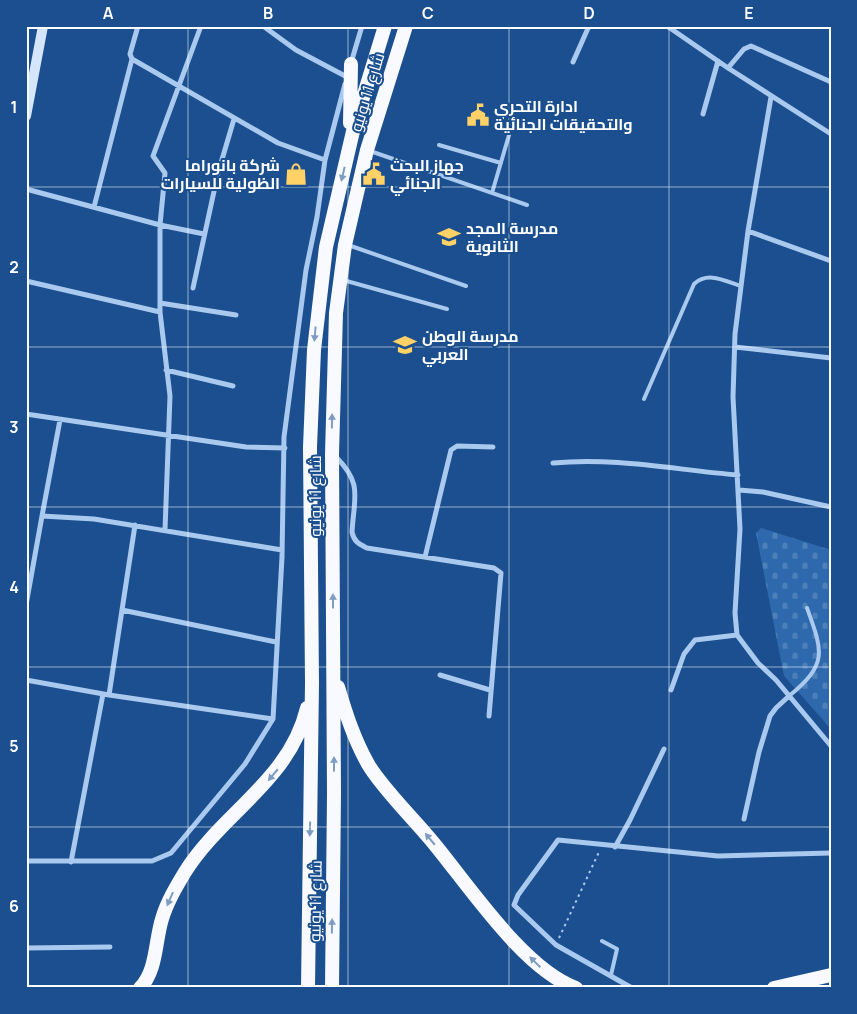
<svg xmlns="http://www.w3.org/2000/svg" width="857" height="1014" viewBox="0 0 857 1014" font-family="Manrope,Cairo,sans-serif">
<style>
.cemetery{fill:url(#cemetery-stones)}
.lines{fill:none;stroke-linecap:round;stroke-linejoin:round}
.path{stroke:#a9c9ee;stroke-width:2;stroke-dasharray:2.5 4;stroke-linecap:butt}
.service{stroke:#a9c9ee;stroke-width:4}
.minor{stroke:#a9c9ee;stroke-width:5}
.secondary{stroke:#d6e6fa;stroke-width:10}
.trunk{stroke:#f8faff;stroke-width:14}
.oneway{fill:#7e9cc1}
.grid{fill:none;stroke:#fff;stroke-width:1;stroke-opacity:0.55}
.labels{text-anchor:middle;stroke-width:4;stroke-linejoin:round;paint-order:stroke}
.street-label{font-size:16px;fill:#fff;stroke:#1b4f8f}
.poi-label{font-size:16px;font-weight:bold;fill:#fff;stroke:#1b4f8f;text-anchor:start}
.neatline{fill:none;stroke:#fff;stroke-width:2}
.grid-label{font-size:16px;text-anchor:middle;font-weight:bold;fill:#fff}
</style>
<defs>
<pattern id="cemetery-stones" width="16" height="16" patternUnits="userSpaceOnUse" patternTransform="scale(1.25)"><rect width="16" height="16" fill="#2e69ad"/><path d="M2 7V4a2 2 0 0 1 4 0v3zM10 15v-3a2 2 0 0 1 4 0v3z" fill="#4d80b9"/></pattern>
</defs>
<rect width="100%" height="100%" fill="#1b4f8f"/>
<path class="cemetery" d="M761,528L831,550V729L784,676L756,533Z"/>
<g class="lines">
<path class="path" d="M559,938L599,852"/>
<path class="service" d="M439,145L501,163
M370,151L527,205
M492,193L509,135
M348,245L466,286
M343,280L447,309
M644,399L694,284C708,271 725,281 741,286
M789,696C828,664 823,652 807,608
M602,941L617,949L611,975"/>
<path class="minor" d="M138,26L130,54L132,59L278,143L325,160
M263,26L296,50L347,77
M667,26L728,68L831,134
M573,62L589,26
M351,63L362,26
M728,68L744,49L751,46L831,82
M771,97L748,231L735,334L733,397L740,529L735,613L737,635L758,663L776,680L831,746
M703,114L718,61
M26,189L160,225L204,234
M94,207L132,59
M748,231L831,261
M26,281L160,312
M193,288L218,173L234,119
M160,303L236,315
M735,347L831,358
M166,370L233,386
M26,414L246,447L285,448
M60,420L42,516L94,519L282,550
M336,457C363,484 354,497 352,532C354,542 359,544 367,548L494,568L501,573L489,716
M553,463C615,457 676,470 738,475
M739,490L763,492L831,507
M165,530L170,396L160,312V225L165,173L153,156L201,26
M425,557L451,450L457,446L493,447
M26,605L42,516
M122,610L276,642
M440,675L490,690
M26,680L109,695L273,719
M671,690L684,654L695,640L737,635
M109,695L135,525
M744,819L759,752L770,716L776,708L789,696
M615,847L630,820L664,749
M26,861H152L171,853L245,764L273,719L282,557L284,437L306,270L317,217L325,160L345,84
M71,862L103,694
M26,948L110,947
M632,988L556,945L514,905L518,895L558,840L718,856L831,853"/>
<path class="secondary" d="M26,116L43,26"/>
<path class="trunk" d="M350,123L351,64
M338,687C346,714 354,739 368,764C382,788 413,818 431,840C468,884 523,969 576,988
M140,988C157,971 155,941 162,919C167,902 176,887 185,872C222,813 290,780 307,708
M308,988L312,683L310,447L314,350L326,247L354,127L385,26
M332,988L334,793L332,454L336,313L345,245L367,150L406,26
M774,988L831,975"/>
</g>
<defs><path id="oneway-solid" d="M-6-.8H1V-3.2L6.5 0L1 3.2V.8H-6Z" transform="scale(1.25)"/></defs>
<g class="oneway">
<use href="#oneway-solid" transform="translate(343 174) rotate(103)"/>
<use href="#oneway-solid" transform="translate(315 334) rotate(95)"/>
<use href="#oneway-solid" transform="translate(332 421) rotate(-89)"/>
<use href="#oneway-solid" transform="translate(333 601) rotate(-90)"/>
<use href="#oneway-solid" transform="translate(334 764) rotate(-90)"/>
<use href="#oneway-solid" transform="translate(273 775) rotate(130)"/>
<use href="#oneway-solid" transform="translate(310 829) rotate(91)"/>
<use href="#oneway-solid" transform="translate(430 839) rotate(-130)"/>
<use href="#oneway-solid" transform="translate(170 899) rotate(114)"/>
<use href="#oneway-solid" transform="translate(332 926) rotate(-89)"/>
<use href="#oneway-solid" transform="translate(535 962) rotate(-136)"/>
</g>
<path class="grid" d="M188,26V988M348,26V988M509,26V988M669,26V988M26,187H831M26,347H831M26,507H831M26,667H831M26,827H831"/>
<defs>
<symbol id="civic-bare" viewBox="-9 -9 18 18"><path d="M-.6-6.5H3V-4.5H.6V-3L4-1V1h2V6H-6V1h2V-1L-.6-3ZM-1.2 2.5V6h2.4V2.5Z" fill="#ffd166" stroke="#1b4f8f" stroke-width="2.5" paint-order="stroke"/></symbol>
<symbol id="shop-bare" viewBox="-9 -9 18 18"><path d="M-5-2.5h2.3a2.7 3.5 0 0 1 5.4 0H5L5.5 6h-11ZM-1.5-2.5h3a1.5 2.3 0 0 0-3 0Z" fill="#ffd166" stroke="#1b4f8f" stroke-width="2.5" paint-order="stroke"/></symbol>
<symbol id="school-bare" viewBox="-9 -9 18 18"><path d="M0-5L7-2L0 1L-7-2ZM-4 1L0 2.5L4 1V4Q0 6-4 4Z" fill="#ffd166" stroke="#1b4f8f" stroke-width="2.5" paint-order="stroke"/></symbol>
</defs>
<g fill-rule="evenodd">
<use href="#civic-bare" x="462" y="99" width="32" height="32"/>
<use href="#shop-bare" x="280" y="158" width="32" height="32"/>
<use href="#civic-bare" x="358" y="158" width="32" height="32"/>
<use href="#school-bare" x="433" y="221" width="32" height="32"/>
<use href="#school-bare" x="389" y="329" width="32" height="32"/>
</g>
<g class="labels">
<g class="street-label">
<text transform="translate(367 92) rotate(-73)" y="6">شارع 11 يونيو</text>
<text transform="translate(315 496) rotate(-90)" y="6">شارع 11 يونيو</text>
<text transform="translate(315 901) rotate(-89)" y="6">شارع 11 يونيو</text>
</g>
<g class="poi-label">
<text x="494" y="112">ادارة التحري<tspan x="494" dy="18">والتحقيقات الجنائية</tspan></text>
<text x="280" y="171" text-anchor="end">شركة بانوراما<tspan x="280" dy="18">الظولية للسيارات</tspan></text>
<text x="390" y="171">جهاز البحث<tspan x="390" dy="18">الجنائي</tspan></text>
<text x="466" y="234">مدرسة المجد<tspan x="466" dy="18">الثانوية</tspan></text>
<text x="422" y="342">مدرسة الوطن<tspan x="422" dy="18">العربي</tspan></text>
</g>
</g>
<rect width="857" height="1014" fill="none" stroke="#1b4f8f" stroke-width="55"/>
<rect x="28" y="28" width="802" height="958" class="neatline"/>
<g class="grid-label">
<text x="108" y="19">A</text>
<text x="268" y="19">B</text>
<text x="428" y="19">C</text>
<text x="589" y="19">D</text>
<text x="749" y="19">E</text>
<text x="14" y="113">1</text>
<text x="14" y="273">2</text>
<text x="14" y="433">3</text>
<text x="14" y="593">4</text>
<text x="14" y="752">5</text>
<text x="14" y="912">6</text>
</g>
</svg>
